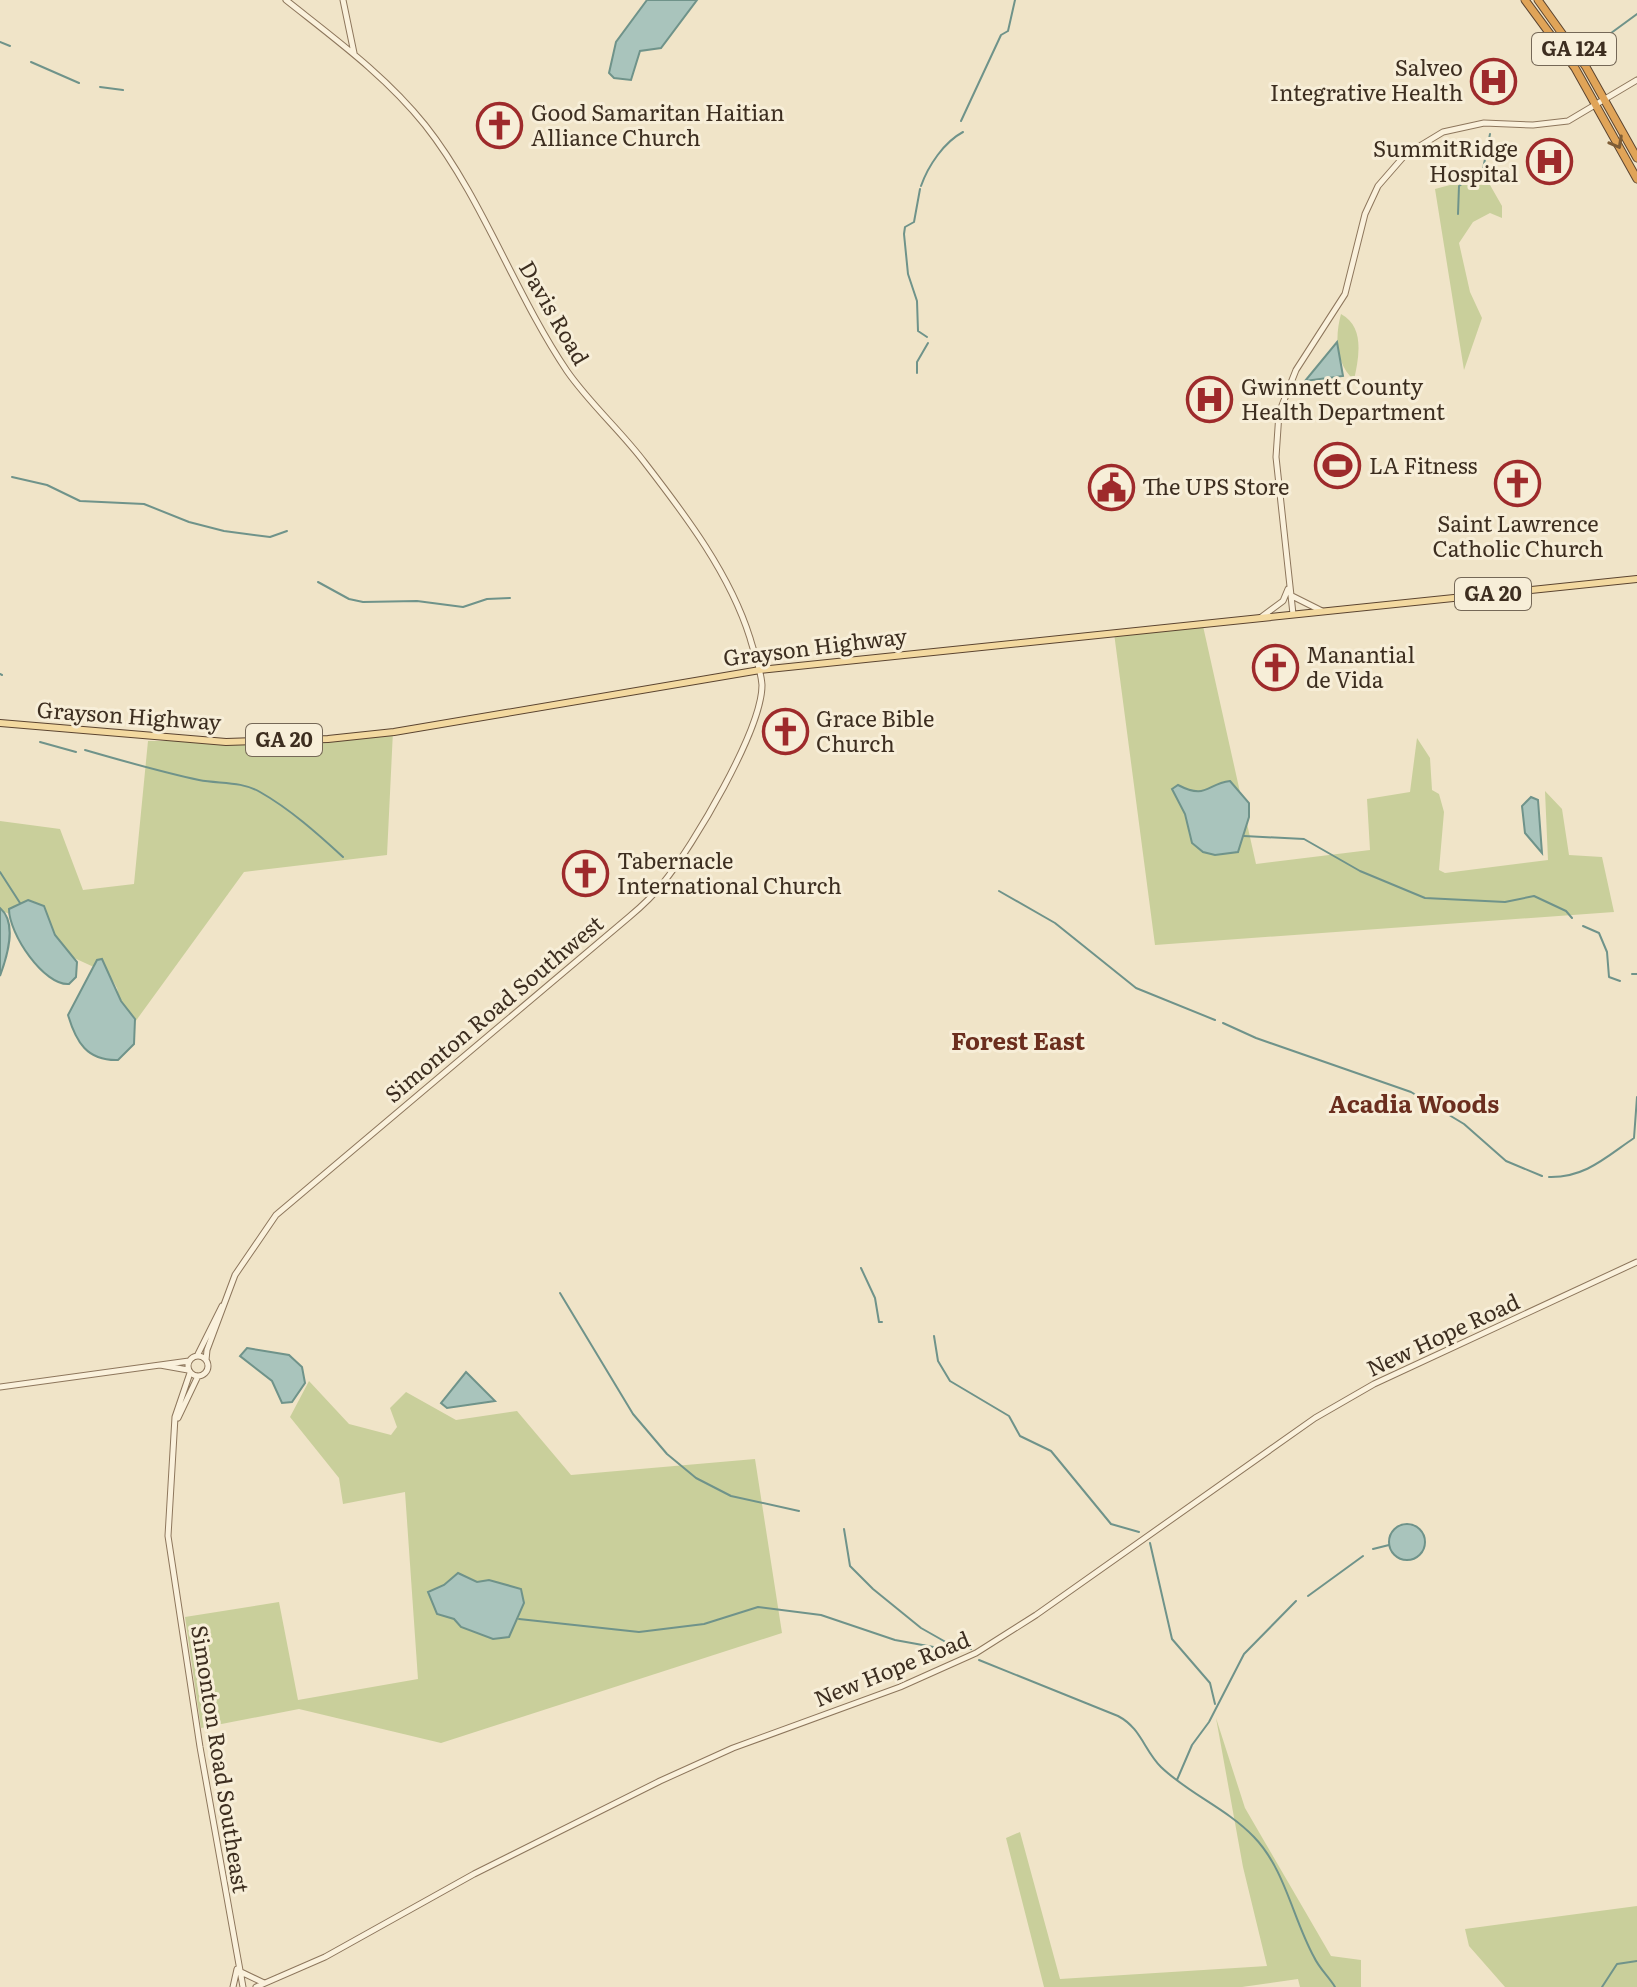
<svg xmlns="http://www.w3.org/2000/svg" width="1637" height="1987" viewBox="0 0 1637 1987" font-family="Literata,serif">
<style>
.green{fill:#c9cf9b}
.water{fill:#a9c4bc;stroke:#6f938a;stroke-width:2}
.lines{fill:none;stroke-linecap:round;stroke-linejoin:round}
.stream{stroke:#6f938a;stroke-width:2}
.minor-casing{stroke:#8d765c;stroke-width:7}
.major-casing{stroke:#5b4430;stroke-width:8}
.highway-casing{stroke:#5b4430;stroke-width:9}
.minor{stroke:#faf1dc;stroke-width:5}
.major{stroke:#f3d9a0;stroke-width:6}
.highway{stroke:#e0a458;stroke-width:7}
.oneway{stroke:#7e5d36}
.labels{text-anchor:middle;stroke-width:6;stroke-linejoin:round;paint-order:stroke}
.shield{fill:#f7eed8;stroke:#756857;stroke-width:2}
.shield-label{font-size:20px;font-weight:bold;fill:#3d2e20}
.poi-label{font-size:22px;fill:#3d2e20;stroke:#f7eed8;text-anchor:start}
.street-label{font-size:22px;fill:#3d2e20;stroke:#f7eed8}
.neighbourhood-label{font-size:24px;font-weight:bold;fill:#6b2e1e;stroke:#f7eed8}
</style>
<rect width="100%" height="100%" fill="#f0e4c8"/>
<path class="green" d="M1450,185H1490L1502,206V218L1490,213L1473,222L1459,243L1470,292L1482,318L1464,370L1435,189Z
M1341,314C1365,327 1359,357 1354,380C1335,363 1335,336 1341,314Z
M1203,626L1256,864L1370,850L1367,799L1410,792L1417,738L1430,758L1432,790L1439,794L1444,812L1439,870L1445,873L1548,860L1545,791L1562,809L1569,855L1602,857L1614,912L1155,945L1114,633Z
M393,731L387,855L244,872L127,1033L117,988L109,974L72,957L53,932L0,910V821L60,829L83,890L134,884L148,741H338Z
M309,1381L349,1424L391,1435L397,1427L390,1408L406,1392L456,1420L517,1411L571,1475L755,1459L782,1633L441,1743L299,1709L201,1728L185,1617L279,1602L298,1700L418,1679L405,1492L343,1504L339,1478L290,1417Z
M1216,1718L1245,1808L1331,1956L1361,1960V1987H1300L1298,1979L1242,1987H1044L1006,1838L1020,1832L1060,1979L1267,1966L1243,1867Z
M1637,1906V1987H1505L1469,1946L1465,1929Z"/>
<path class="water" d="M647,0H697L661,48L640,51L631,80L614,78L609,73L616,42Z
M1337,342L1343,376L1305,381Z
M1230,781L1249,803V817L1238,852L1215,855L1203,852L1192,843L1185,814L1172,789L1178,785C1207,800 1206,784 1230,781Z
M1531,797L1538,800L1542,853L1525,833L1522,806Z
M28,900L44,906L55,935L77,962L76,977L69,984C44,986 9,934 9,909Z
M0,908C18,923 7,957 0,976Z
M102,959L121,1001L135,1019L134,1044L118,1060C87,1061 76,1042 68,1015L97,960Z
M247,1348L289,1355L302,1367L305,1383L292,1402L282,1403L272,1381L240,1356Z
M466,1372L495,1401L447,1408L441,1403Z
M1389 1542a18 18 0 1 1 36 0a18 18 0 1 1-36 0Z
M458,1573L477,1582L489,1580L521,1589L524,1603L509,1637L493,1639L461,1627L454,1619L437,1614L428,1592L444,1585Z"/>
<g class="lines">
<path class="stream" d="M0,42L10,46
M1592,47L1637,14
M31,62L79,83
M100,87L123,90
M961,121L1001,35L1008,31L1015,0
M921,186C928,166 944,142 963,132
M920,189L914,222L905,227L904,234L908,274L917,301L918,331L927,337
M1458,214L1459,186L1483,169L1490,134
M917,373V362L928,343
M12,477L47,485L80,501L144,504L189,522L224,531L270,537L287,531
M318,582L349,599L363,602L417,601L463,607L487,599L510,598
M0,674L2,675
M40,742L76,752
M85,750C123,761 161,772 199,780C220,784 241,781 260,792C290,809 318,834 343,857
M1244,836L1304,839L1360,871L1425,898L1505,902L1534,896L1566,911L1572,918
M0,872L20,903
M999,891L1055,923L1136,988L1215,1020
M1583,926L1599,933L1607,952L1609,977L1620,981
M1632,974H1637
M1223,1023L1256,1038L1411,1092L1464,1124L1506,1161L1542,1176
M1549,1177C1585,1178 1606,1157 1634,1138L1637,1097
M861,1268L875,1298L879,1322H882
M560,1293L633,1414L667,1454L696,1478L731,1496L799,1511
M934,1336L938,1361L950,1381L1009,1416L1020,1436L1051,1451L1111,1524L1139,1532
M844,1529L850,1566L873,1589L921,1628L951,1645L971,1649
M1150,1543L1172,1639L1210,1683L1215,1704
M1373,1549L1389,1545
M1308,1596L1363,1556
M519,1619L639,1632L704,1624L758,1607L821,1615L895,1640L939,1648L951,1645
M979,1660L1118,1716C1141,1728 1144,1750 1161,1767C1189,1794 1226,1808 1254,1837C1285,1869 1293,1919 1314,1957C1319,1968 1329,1977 1335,1987
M1177,1780L1192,1745L1209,1722L1244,1654L1296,1601
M1602,1987L1617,1964L1637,1961"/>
<defs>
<path id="minor" d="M343,0L354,53
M1292,596L1322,611
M1293,614L1276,457L1279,413L1296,370L1345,294L1365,214L1378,186L1405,155L1443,132L1484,123L1533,125L1568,121L1637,80
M1260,618L1283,601L1288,589
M198,1354L222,1306
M188 1366a10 10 0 1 1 20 0a10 10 0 1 1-20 0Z
M206,1360L207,1350L235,1275L276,1215L629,917C641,907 653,896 663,883C693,846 762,730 762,685C761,669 754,653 750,638C730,574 686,516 645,463C621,431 590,404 567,371C515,294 482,197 425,125C386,76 335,39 286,0
M160,1365L188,1370
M190,1373L175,1417L168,1536L200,1747L243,1987
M0,1387L189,1361
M178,1418L198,1376
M241,1972L264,1983
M233,1987L237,1969
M256,1987L325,1957L474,1874L660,1781L733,1748L900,1687L976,1653L1036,1615L1315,1418L1374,1384L1637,1262"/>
<path id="major" d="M0,723L226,742L328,739L394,732L760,670L1637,579"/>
<path id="highway" d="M1525,0L1575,68L1637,179
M1538,0L1586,67L1637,158"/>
</defs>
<use href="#minor" class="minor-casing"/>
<use href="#major" class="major-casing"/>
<use href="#highway" class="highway-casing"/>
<use href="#minor" class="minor"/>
<use href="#major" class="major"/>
<use href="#highway" class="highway"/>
</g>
<defs><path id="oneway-chevron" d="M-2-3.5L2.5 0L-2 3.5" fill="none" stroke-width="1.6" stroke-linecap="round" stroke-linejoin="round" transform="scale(2)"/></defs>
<use class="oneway" href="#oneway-chevron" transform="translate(1617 143) rotate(61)"/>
<defs>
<symbol id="hospital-ring" viewBox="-11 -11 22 22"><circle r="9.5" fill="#f7eed8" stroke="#9e2a2b" stroke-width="1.5"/><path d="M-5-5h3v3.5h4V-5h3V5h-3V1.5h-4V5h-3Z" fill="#9e2a2b"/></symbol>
<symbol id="church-ring" viewBox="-11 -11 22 22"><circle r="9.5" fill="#f7eed8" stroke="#9e2a2b" stroke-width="1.5"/><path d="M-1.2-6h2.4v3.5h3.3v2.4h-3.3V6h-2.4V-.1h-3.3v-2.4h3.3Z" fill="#9e2a2b"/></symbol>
<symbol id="stadium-ring" viewBox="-11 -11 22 22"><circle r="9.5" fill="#f7eed8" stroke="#9e2a2b" stroke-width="1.5"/><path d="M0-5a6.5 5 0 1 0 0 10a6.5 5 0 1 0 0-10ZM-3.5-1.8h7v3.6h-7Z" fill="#9e2a2b"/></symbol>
<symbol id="civic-ring" viewBox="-11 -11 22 22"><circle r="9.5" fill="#f7eed8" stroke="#9e2a2b" stroke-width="1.5"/><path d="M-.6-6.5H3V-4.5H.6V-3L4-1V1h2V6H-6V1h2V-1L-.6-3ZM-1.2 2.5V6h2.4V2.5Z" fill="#9e2a2b"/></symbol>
</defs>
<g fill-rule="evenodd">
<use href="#hospital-ring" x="1468" y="56" width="51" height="51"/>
<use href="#church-ring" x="474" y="100" width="51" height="51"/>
<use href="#hospital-ring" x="1524" y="136" width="51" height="51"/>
<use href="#hospital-ring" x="1184" y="374" width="51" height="51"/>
<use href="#stadium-ring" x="1312" y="440" width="51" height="51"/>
<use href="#church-ring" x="1492" y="458" width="51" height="51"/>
<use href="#civic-ring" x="1086" y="462" width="51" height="51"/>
<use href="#church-ring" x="1250" y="642" width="51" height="51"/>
<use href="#church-ring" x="760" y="706" width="51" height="51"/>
<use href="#church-ring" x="560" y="848" width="51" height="51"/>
</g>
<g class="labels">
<g class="shield">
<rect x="1532" y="33" width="84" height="32" rx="6"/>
<rect x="1455" y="578" width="76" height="32" rx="6"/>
<rect x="246" y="724" width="76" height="32" rx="6"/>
</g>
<g class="shield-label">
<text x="1574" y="56">GA 124</text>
<text x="1493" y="601">GA 20</text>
<text x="284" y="747">GA 20</text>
</g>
<g class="poi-label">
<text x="1463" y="76" text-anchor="end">Salveo<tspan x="1463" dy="25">Integrative Health</tspan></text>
<text x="531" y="121">Good Samaritan Haitian<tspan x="531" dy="25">Alliance Church</tspan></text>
<text x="1518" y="157" text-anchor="end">SummitRidge<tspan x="1518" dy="25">Hospital</tspan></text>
<text x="1241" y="395">Gwinnett County<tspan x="1241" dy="25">Health Department</tspan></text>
<text x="1369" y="474">LA Fitness</text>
<text x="1142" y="495">The UPS Store</text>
<text x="1518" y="532" text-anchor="middle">Saint Lawrence<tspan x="1518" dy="25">Catholic Church</tspan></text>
<text x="1306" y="663">Manantial<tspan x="1306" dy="25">de Vida</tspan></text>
<text x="816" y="727">Grace Bible<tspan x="816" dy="25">Church</tspan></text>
<text x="617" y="869">Tabernacle<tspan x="617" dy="25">International Church</tspan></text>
</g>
<g class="street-label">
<text transform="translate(554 313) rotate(60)" y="8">Davis Road</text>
<text transform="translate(815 647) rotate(-7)" y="8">Grayson Highway</text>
<text transform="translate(129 716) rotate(4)" y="8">Grayson Highway</text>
<text transform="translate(494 1009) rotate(-40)" y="8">Simonton Road Southwest</text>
<text transform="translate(1443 1335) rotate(-25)" y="8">New Hope Road</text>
<text transform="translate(892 1669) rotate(-22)" y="8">New Hope Road</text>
<text transform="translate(220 1759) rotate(81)" y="8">Simonton Road Southeast</text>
</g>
<g class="neighbourhood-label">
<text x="1018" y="1050">Forest East</text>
<text x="1414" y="1113">Acadia Woods</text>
</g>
</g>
</svg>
